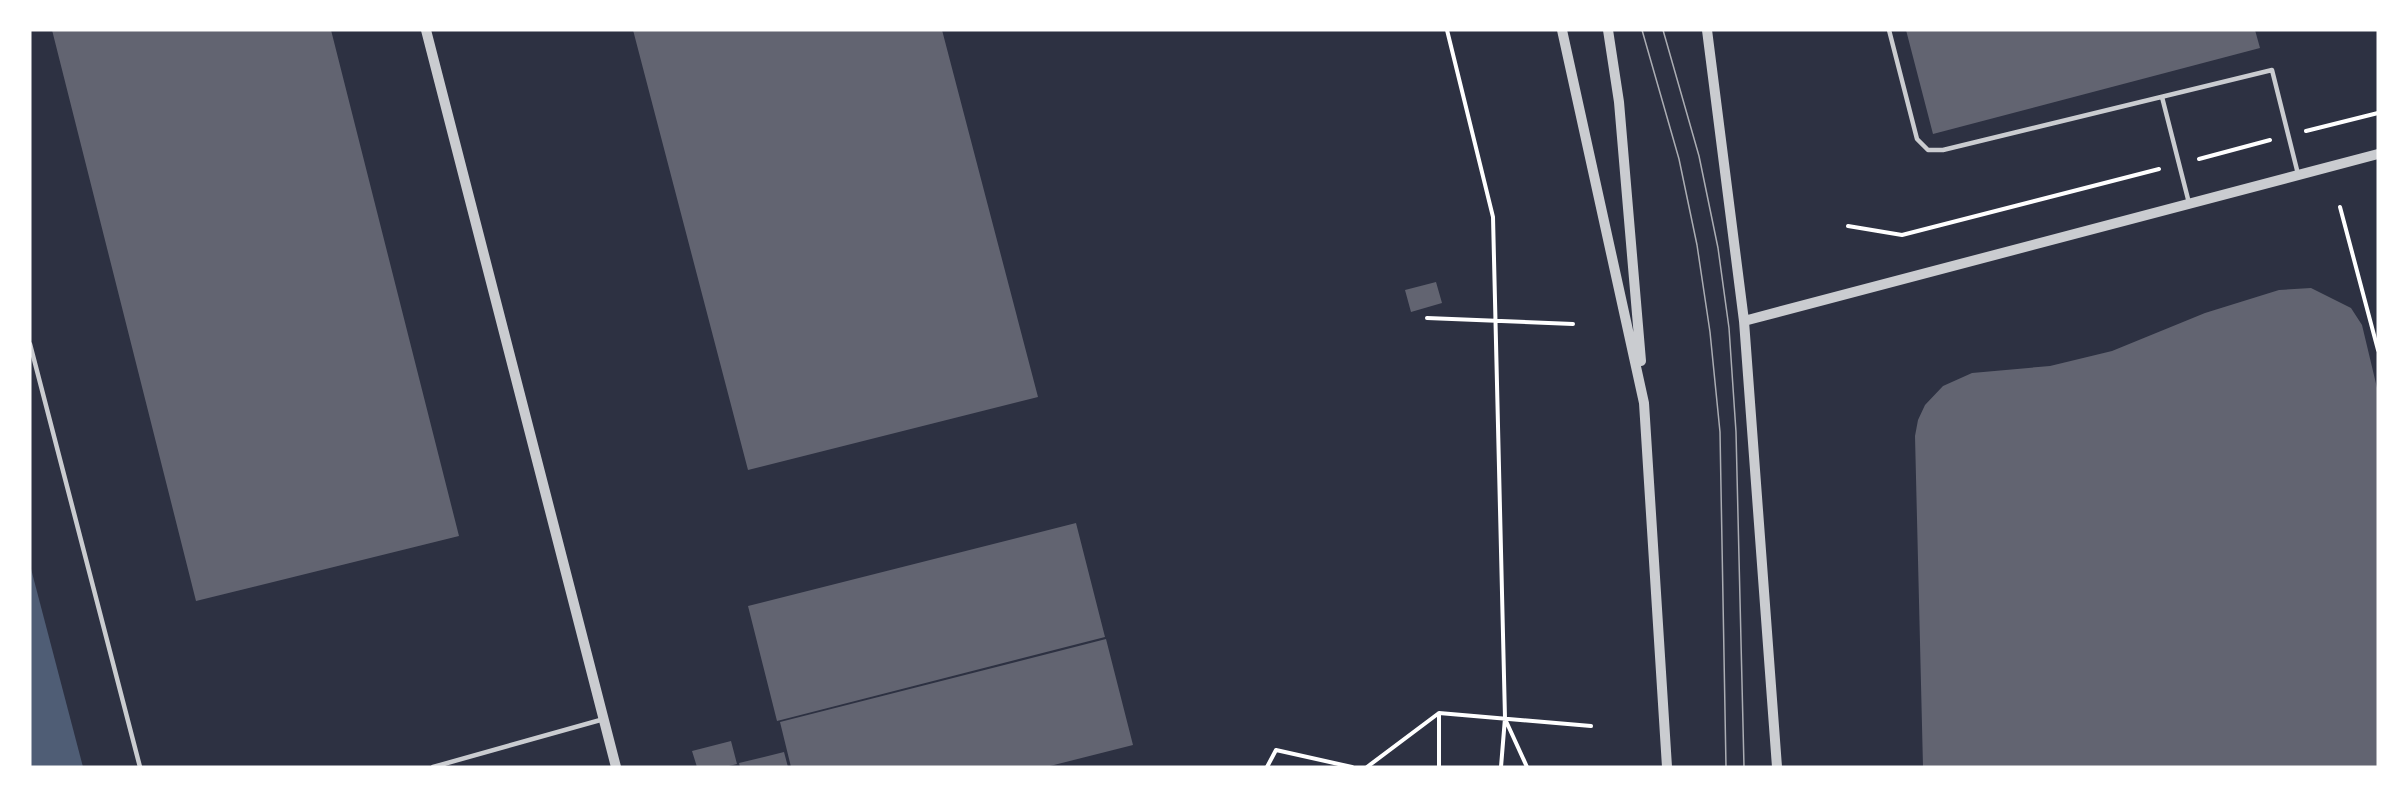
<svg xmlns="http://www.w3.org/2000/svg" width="2408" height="797" viewBox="0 0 2408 797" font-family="Rubik,sans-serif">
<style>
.water{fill:#4f5d75}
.building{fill:#626471}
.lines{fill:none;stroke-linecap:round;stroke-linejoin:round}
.path{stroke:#fff;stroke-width:4}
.service{stroke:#caccd0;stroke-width:4.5}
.tertiary{stroke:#caccd0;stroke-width:10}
.tram{stroke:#abadb3;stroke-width:1.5}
</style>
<rect width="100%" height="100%" fill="#2d3142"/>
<path class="water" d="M30,565L83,767H30Z"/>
<path class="building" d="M52,30H331L459,536L196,601Z
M633,30H942L1038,397L748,470Z
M1906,30H2255L2260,48L1933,134Z
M1436,282L1442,303L1411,312L1405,290Z
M2311,288L2351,308L2362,325L2378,392V767H1923L1915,436L1918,420L1925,405L1943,386L1972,373L2050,366L2112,351L2205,313L2279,290Z
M1076,523L1105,637L777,721L748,606Z
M1106,639L1133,745L1046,767H791L780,722Z
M731,741L737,764L725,767H697L692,751Z
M784,752L788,767H740L739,763Z"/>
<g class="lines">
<path class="path" d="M1447,30L1493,217L1505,718L1501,767
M2306,131L2378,113
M2199,159L2270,140
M2340,207L2378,350
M1848,226L1902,235L2159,169
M1427,318L1573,324
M1439,713V767
M1506,721L1527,767
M1267,767L1276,750L1352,767
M1367,767L1439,713L1591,726"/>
<path class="service" d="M1889,30L1917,139L1928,150H1943L2272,70L2298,174
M2162,97L2189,203
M30,344L140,767
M433,767L604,719"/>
<path class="tertiary" d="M426,30L616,767
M1562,30L1644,403L1667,767
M1608,30L1619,102L1641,361
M1707,30L1744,321L1777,767
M1744,321L2378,154"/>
<path class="tram" d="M1642,30L1679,159L1697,245L1710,332L1720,432L1726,767
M1663,30L1699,156L1718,248L1729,328L1736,432L1744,767"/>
</g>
<rect width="2408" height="797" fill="none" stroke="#ffffff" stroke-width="63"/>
</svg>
